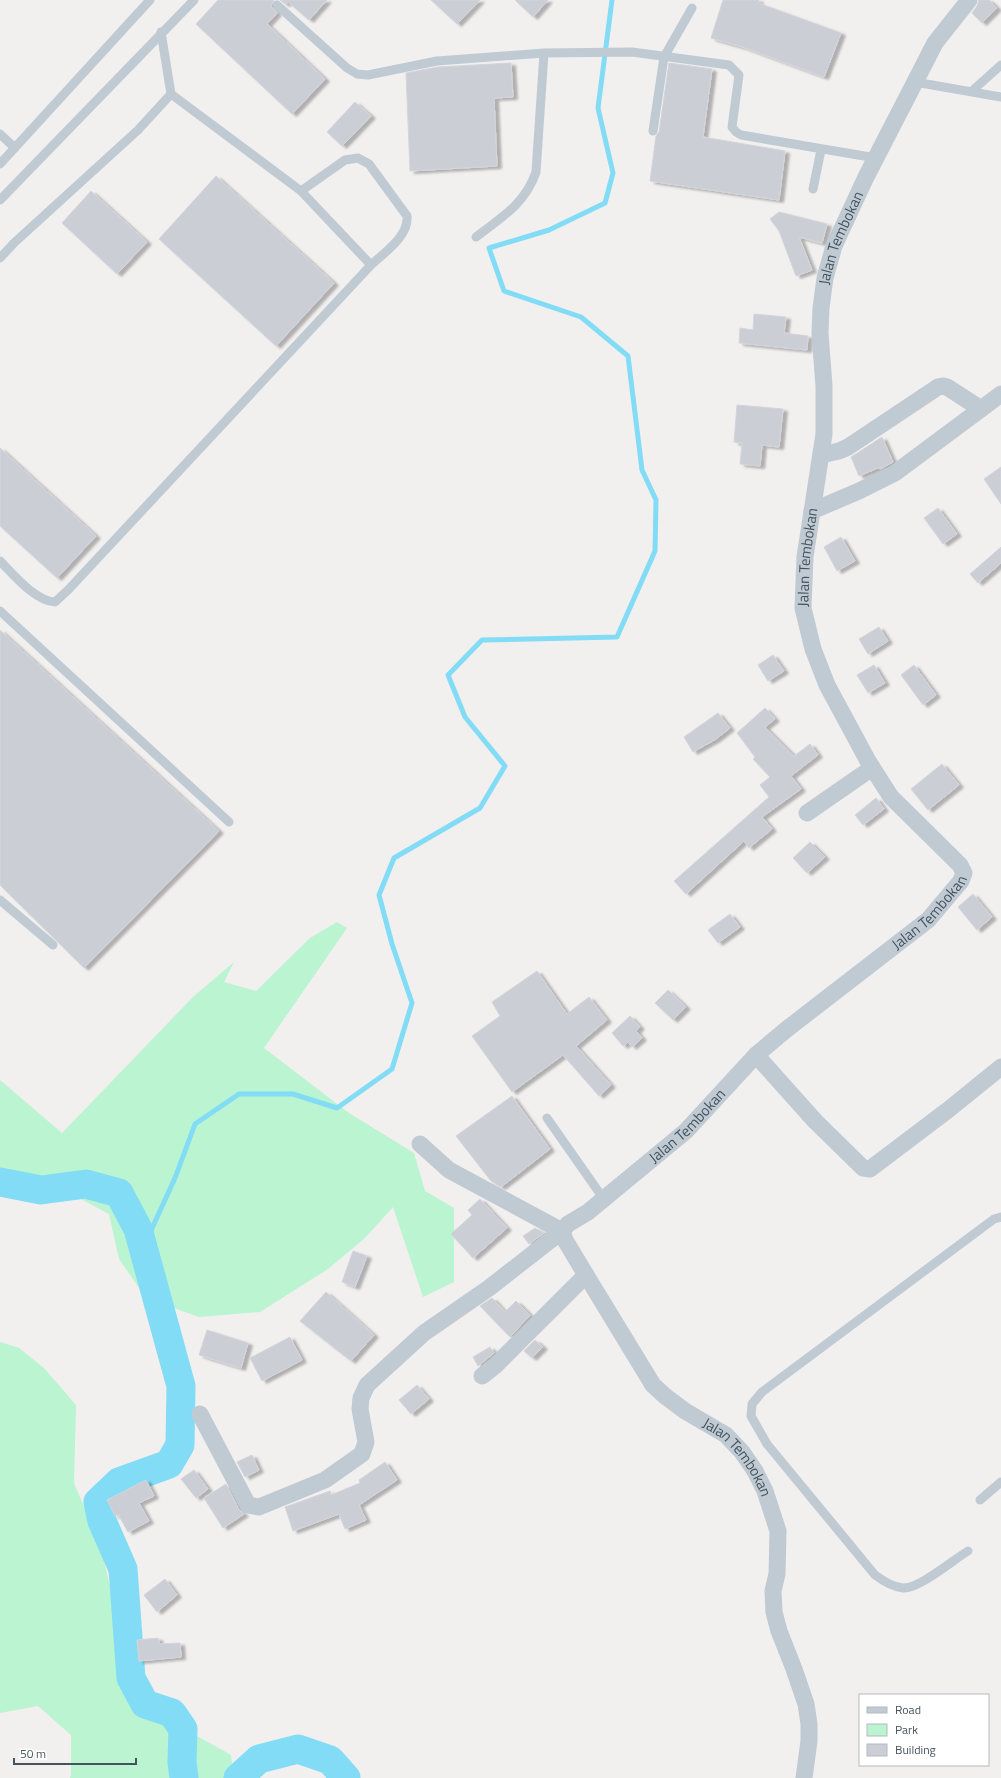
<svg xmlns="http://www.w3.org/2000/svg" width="1001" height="1778" viewBox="0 0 1001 1778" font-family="'Titillium Web',sans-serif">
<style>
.green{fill:#baf4d1}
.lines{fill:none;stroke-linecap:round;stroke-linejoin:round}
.stream{stroke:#82dcf5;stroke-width:5}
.river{stroke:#82dcf5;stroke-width:29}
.building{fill:#cbced5;stroke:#d3d5dc;filter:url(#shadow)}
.lane{stroke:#bfcad3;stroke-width:9}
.street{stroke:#bfcad3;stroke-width:17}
.labels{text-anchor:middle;stroke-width:3.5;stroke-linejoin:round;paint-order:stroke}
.street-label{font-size:15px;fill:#45535f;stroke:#fff}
</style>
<defs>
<filter id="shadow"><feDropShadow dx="4.5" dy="2.5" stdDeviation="1" flood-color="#0004"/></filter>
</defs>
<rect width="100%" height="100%" fill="#f2efef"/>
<path class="green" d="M337,922L347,928L264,1048L349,1113L414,1153L425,1191L454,1208V1282L423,1297L393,1207L365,1238L328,1269L260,1312L199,1317L146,1298L119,1259L109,1214L79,1198L31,1201L0,1179V1080L62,1133L193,997L234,962L224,982L256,991L310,938Z
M0,1342L19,1348L44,1368L76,1405L74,1483L100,1544L124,1645L148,1693L188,1731L231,1755L234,1778H70L71,1774V1735L38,1706L0,1713Z"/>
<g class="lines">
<path class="stream" d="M143,1248L175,1178L195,1124L239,1094H293L337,1108L392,1069L412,1003L392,944L379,895L394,858L480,808L505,766L465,717L448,675L482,640L617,637L655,551L656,500L642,470L628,356L581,317L504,291L489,248L549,230L605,203L613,173L598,108L612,0"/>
<path class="river" d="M0,1182L41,1190L86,1184L119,1193L138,1229L181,1386L180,1445L169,1464L119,1482L98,1502L102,1521L123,1569L131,1678L145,1704L172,1713L183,1729L182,1762L184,1778
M238,1778L259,1759L298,1749L330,1760L346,1778"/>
</g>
<path class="building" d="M218,0H274L271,6L277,13L267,24L325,79L292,114L196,24Z
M280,0H327L309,20L288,2L285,4Z
M431,0H480L457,24Z
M515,0H548L533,17Z
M723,0H759L758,3L841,33L824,77L743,47L711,38Z
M979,0H989L997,8L982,23L972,13L977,6Z
M511,63L513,97L494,98L497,166L410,171L406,73L438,67Z
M669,63L712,69L703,137L785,151L779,200L650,181L656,136L659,132Z
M355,102L371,116L342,146L327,132Z
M216,176L334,283L276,346L159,239Z
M91,191L147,242L117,274L62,223Z
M779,212L827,224L822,243L799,237L812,270L796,276L779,231L770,219Z
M754,314L786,317L784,333L808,336L807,350L739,343L740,328L753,330Z
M737,405L783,409L779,447L762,445L760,466L740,464L742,443L734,442Z
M882,437L893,462L880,469V467L859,476L851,457Z
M0,448L96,536L57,578L0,526Z
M1001,467V504L984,479Z
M938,508L957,534L943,544L924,518Z
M841,537L855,561L837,571L824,547Z
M1001,547V563L978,583L970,574Z
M879,627L888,641L868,654L859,639Z
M0,630L219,831L84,968L0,885Z
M773,655L784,671L768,681L758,665Z
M874,665L885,683L868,693L857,675Z
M914,665L936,695L923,705L901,675Z
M765,708L775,719L765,727L794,756L810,744L818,755L791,776L801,789L762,817L772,829L749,848L744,841L686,894L674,881L769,797L760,785L770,777L753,759L755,757L737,733Z
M718,713L730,728L716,739L693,752L684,737Z
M942,764L959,785L928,810L911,789Z
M876,798L884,809L863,825L855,815Z
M810,842L825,857L807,873L793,858Z
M973,894L992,917L977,930L958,907Z
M730,914L740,927L718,943L708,930Z
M537,971L567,1014L589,997L607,1020L576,1046L611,1085L599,1096L563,1055L512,1092L472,1036L500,1016L492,1002Z
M668,990L686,1007L673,1020L655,1003Z
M630,1016L640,1027L636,1031L642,1038L632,1047L628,1042L623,1046L612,1033Z
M512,1096L550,1149L501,1187L491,1181L456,1136Z
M480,1199L507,1228L473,1258L451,1234L472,1215L468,1210Z
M535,1228L544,1233L529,1244L523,1236Z
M353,1251L367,1256L355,1287L342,1282Z
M326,1292L374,1335L351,1361L300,1321Z
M492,1298L505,1312L516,1301L530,1315L510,1337L480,1306Z
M207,1330L248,1343L241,1368L199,1355Z
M290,1337L302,1360L262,1381L250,1358Z
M535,1340L543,1347L532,1358L524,1351Z
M490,1347L494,1353L478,1366L473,1357Z
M417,1385L429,1399L411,1414L399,1400Z
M252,1455L259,1470L245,1477L237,1462Z
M385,1462L397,1480L359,1505L366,1520L345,1529L339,1514L293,1531L285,1507L330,1491L331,1495L360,1483L359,1480Z
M194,1470L208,1489L196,1498L181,1479Z
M146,1480L154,1496L139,1503L149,1521L128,1532L118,1514L115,1516L107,1500Z
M226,1484L239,1510L244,1514L223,1528L204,1498Z
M165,1579L177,1595L157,1612L144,1595Z
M158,1638L159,1644L180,1643L181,1657L139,1661L137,1640Z"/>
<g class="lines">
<path class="lane" d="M277,5L347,68L357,74L368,75L437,61L544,53L632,52L729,65L739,75L732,127L736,132L741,135L876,158
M915,82L1001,97
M972,91L1001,65
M171,94L301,191L371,265
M653,131L664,57L692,8
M0,134L15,148
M0,164L150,0
M813,189L821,150
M0,200L194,0
M476,237C502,217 525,204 536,172L544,53
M0,258L14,243L138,130L171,94L161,32
M0,561C14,575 35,601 55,602L68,590L371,265C385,252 409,236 407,216L369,164L358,158L345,160L301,191
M0,611L229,822
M0,900L53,945
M547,1118L603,1198
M980,1500L1001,1482
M968,1551C953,1560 919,1589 903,1588C892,1587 883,1581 875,1575L767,1444L751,1416L752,1404L762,1392L994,1219L1001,1217"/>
<g class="street">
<path d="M821,455L839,451L848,447L938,387L944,386L947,387L981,409L1001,394"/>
<path d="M812,511L859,491L895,473L981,409"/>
<path d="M807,813L872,768"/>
<path d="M756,1055L815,1121L863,1168L870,1169L948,1110L1001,1067"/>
<path d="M420,1144L449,1170L562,1231"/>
<path id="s1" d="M562,1231L565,1240L586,1275L653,1385L665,1396L685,1411L726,1435L742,1452L755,1471L765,1491L778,1531L777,1574L773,1591L774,1612L779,1631L794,1669L806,1704L809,1724V1741L804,1778"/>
<path d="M482,1376L496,1365L586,1275"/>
<path id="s2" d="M200,1414L248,1505L259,1507L325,1480L362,1454L366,1442L360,1409L361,1398L367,1385L424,1333L489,1288L562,1231L568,1224L588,1212L686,1131L756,1055L787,1029L928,920L961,881L964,873L960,865L891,797L868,761L827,685L813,649L803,608L805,557L824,434V386L820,333L821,308L825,278L834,246L866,177L915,82L935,43L969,0"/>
</g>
</g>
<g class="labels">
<g class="street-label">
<text dy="5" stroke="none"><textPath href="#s2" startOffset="1783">Jalan Tembokan</textPath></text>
<text dy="5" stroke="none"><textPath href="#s2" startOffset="1459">Jalan Tembokan</textPath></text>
<text dy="5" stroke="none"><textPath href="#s2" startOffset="1039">Jalan Tembokan</textPath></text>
<text dy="5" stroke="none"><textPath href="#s2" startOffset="715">Jalan Tembokan</textPath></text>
<text dy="5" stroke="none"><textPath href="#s1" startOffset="292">Jalan Tembokan</textPath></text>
</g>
</g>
<rect x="859" y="1694" width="130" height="72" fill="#ffffff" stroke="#b5babf"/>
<rect x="867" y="1707" width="20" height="6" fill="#bfcad3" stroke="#b5babf"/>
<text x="895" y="1714" font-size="12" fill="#45535f">Road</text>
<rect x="867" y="1724" width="20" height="12" fill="#baf4d1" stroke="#b5babf"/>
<text x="895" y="1734" font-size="12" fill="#45535f">Park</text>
<rect x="867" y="1744" width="20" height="12" fill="#cbced5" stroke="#b5babf"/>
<text x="895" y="1754" font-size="12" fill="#45535f">Building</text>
<path d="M14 1758v6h122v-6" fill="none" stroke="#45535f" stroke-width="2"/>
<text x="20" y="1758" font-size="12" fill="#45535f" stroke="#ffffff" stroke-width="3" paint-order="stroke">50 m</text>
</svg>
